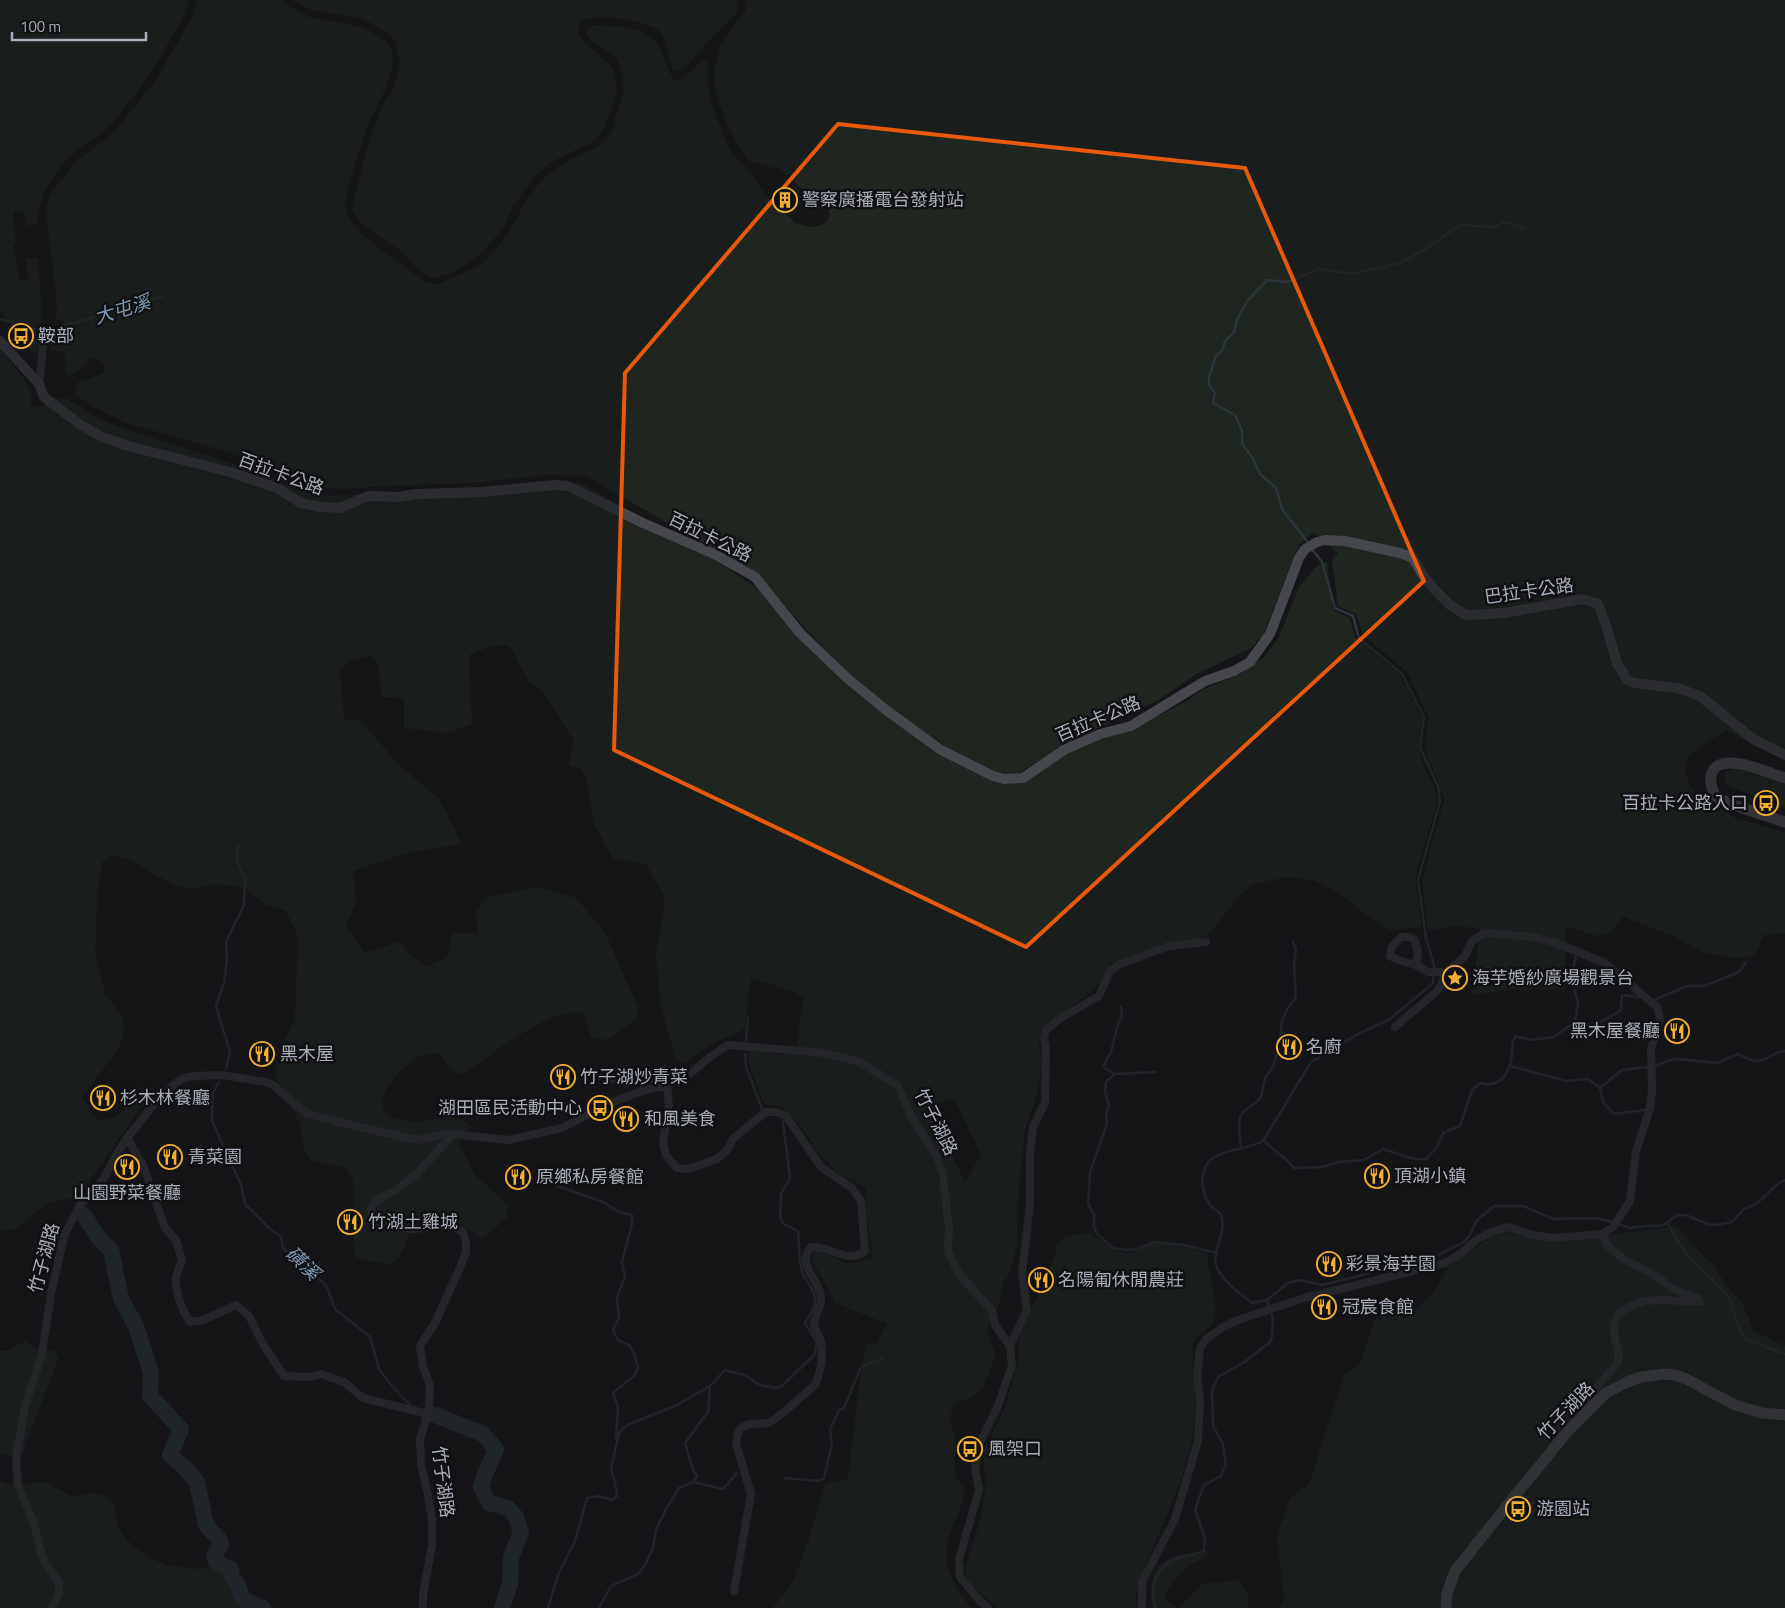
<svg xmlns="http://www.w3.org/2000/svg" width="1785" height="1608" viewBox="0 0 1785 1608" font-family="'Titillium Web','Noto Sans TC',sans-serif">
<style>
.green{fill:#1e261f;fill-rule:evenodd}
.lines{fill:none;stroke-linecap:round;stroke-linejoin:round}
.stream{stroke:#2c353c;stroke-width:2.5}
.river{stroke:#2c353c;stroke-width:16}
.street{stroke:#37383d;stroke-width:8}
.secondary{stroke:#45474d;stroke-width:10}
.primary{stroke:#53555c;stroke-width:11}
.marked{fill:none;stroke:#e8590c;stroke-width:4;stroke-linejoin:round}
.labels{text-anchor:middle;stroke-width:5;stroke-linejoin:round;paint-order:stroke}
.poi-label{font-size:18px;fill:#a8adb8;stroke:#111113;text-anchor:start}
.street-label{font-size:18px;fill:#a8adb8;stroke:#111113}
.water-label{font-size:19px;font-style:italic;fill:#7f9bb3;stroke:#111113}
</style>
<rect width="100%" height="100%" fill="#161618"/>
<path class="green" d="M0,0H189L185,14L159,59L136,94L107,129L69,156L47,186L38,210V223L27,226L23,211L13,212L16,242L13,243L19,281L28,279L26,259L38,258L42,311L39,349L37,354L34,353L0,312Z
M197,0C218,0 239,0 261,0C266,0 275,0 280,0C290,5 298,14 309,17C334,23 363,23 384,40C393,47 394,57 392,67C389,87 376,105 369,123C362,140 356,159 352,177C348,190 342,205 349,217C361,240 406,267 427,283L439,284L481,265L507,236L523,206L540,182L557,168L577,156L599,146L611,133L623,95V81L621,69L616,58L588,38L586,32C590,23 598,25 606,26C626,27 649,28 659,47C665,58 667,69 674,80C689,81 694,63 707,60L709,62L707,82L711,102L726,142L734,155L755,179L766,196L797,224L811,227L819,226L827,222L830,214L827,205L818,197L800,187L779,169L749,161L736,142L724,117L716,93L714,74L720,45L746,10L745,0H1785V759L1756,747L1727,731L1711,739L1689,755L1685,770L1689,785L1697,794L1737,819L1785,832V933L1764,935L1755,956L1733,958L1702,952L1674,936L1623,917L1611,933L1597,936L1566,926L1565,989L1507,990L1472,995L1480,929L1459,926L1428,930L1422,880L1444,800L1437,777L1427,757L1425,746L1428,716L1407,672L1363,635L1356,614L1338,606L1332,559L1338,553L1314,532L1299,544L1263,636L1251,648L1195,675L1157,701L1078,737L1019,773L1007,775L997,774L953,751L891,709L840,666L772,592L709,547L586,476L549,475L473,483L384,486L342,489L321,488L228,452L124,422L96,408L76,395L75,391L78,382L88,380L104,372L105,366C90,345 84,373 69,376L66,374L65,357L63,352L51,350C52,339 52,334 62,329L64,323L63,320L55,321L57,305L46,211L50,195L76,161L112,135L154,83L193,16Z
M293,0H737L739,8L736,13L711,38L690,63L678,71L673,69C669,58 667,41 660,32C648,19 596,14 580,21L578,31L582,40L611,66L615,75L617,89L615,100L601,135L592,142L553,161L534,176L512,208L503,228L481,254L452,273L433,278L422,272L398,249L364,226L358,219L352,208L369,141L382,107L393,89L398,74L399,60L396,44L392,36L364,19L308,9Z
M0,349L23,378L31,391V405C43,409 46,406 54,397L68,399L91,415L125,429L227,462L316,495L334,496L373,494L573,482L583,484L711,557L765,594L903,728L1015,781L1100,737L1145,723L1188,700L1204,689L1240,674L1264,657L1278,639L1299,587L1318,565L1327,561L1333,610L1350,618L1355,637L1400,675L1422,718L1418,749L1422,761L1434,787L1437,803L1415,878L1422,927L1390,930L1359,909L1340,894L1315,881L1287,877L1252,884L1235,900L1216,927L1196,943L1147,950L1110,964L1098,985L1087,995L1048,1022L1040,1031L1039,1042L1042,1058L1037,1095L1025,1130L1018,1198L1017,1245L1010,1273L1003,1283L1001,1298L987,1331L996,1355L984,1385L973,1397L955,1404L950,1416L955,1440L954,1469L956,1478L964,1489L963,1501L946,1544L947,1566L956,1587L971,1608H773L794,1579L809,1539L825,1484C833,1480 840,1482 848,1478L862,1362L867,1343H877L887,1324L836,1303L812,1260L814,1252L818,1251L849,1264L873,1258L865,1206L866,1188L837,1172L816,1150L801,1126L781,1107L764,1104L749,1065L748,1054L751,1051L784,1055L797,1046L803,998L794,992L752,978L748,992L747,1028L716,1042L700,1051L687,1061L681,1063L676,1059L660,1003L656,952L663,917L664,896L646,864L612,858L594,823L587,781L581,768L569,765L574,741L541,689L529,682L509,645H494L469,655L472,724L447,733L404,728V698L382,697L378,665L371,656L350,661L340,671L344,719L361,721L401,767L439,798L462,844L403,854L353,871L356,902L346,926L364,953L400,941L410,955L426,967L447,957L453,933H478L476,911L487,897L537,887L576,898L605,932L638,1007V1013L635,1020L611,1038L600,1040L591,1037L583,1013C551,1006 494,1053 468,1071L458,1074C450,1069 445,1059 438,1053C432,1054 423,1054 418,1057C407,1063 381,1089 382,1102C382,1108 385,1112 389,1117L414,1122L456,1116L463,1120L472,1127L464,1132L459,1144L475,1175L508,1205L507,1217L483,1239C462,1225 438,1204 413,1223C409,1233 403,1261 391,1264C385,1265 377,1262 371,1261C364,1260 357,1260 354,1253L353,1178L346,1167L315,1162L308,1157L305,1151L300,1125L293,1109L283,1099L275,1073L283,1044L295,1018L298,936L286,911L265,905L246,888L215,884L194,889L181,887L159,877L130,860L113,855L102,862L98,885L95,953L105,994L122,1015L125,1030L119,1047L83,1097L91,1114L98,1120C105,1120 111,1119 118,1115C129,1108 135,1085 151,1089V1092L79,1197C68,1200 58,1199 47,1204C29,1212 25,1233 0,1230ZM954,1098L981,1155L965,1182L928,1107Z
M1740,765L1785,784V808L1729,786L1724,781L1725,772Z
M1675,1226L1714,1266L1725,1284L1742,1302L1754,1331L1774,1341L1785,1345V1608H1274L1280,1607L1284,1600L1277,1535L1290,1498L1309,1484L1344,1375L1360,1364L1375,1320L1386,1313L1412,1311L1431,1296L1450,1264L1493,1236L1505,1232L1532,1238L1596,1237Z
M1090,1233C1100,1241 1118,1256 1132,1252C1140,1250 1149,1243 1157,1243C1174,1243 1191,1249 1208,1253C1206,1273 1222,1306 1212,1324C1207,1332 1197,1334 1193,1343C1192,1375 1198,1409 1192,1440C1181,1489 1158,1534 1139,1581L1136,1594L1137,1608H997L966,1580L965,1568L979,1524L986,1484L983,1451L1005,1408L1018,1362L1020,1335L1055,1256L1056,1244L1066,1236Z
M25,1341L38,1349L54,1351L59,1357L21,1457L0,1454V1351L9,1350Z
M0,1481L10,1485L45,1482L74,1497C92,1492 98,1491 113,1502L118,1526L128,1541L147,1557L166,1565L197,1569L213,1566L225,1569L250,1593L266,1602L273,1608H0Z
M1209,1551L1205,1558L1186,1567L1164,1594L1169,1603L1178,1608H1152C1146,1559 1167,1555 1209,1551Z
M1238,1580L1247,1591L1249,1608H1179L1202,1584Z"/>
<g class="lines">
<path class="stream" d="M0,319L37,330
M51,330L163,296
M1309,544L1282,509L1276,488L1260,474L1252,457L1242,444V431L1235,415L1213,403L1215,393L1209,385V377L1216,355L1222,351L1225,341L1234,332L1237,320L1247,301L1267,280L1287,282L1319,269L1352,274L1400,263L1429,247L1460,225L1494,227L1504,222L1525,228
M1654,1000L1687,986H1704L1739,972L1746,962
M1121,1007L1122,1016L1118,1024L1111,1052L1103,1067L1115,1074L1106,1082L1105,1091L1109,1107L1106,1113L1107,1124L1090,1172L1088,1204L1094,1214V1227L1097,1234L1113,1248L1126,1250L1136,1249L1155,1242L1184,1245L1217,1253
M1576,1022C1597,1028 1603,1021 1621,1010L1622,995L1638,997
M746,1040L748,1018
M745,1054L746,1067L762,1109
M1510,1066L1566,1081L1588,1079L1600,1088L1603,1102L1614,1114L1645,1110
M1654,1067L1670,1060L1678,1059L1717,1063L1738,1054C1754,1062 1757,1064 1773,1055C1777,1053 1780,1051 1785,1051
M226,1069L230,1052L216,1006L224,983L227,960L226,942L244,905L245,880L236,859L238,845
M1115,1074L1156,1072
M219,1082L212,1095V1121L241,1185L245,1204L268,1227L281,1237L283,1248L326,1285L335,1309L370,1337L379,1369L390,1384L411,1406
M1600,1088L1622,1070L1647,1067
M1264,1141C1274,1151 1285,1157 1294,1168L1322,1167L1339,1162L1364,1160L1383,1149C1398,1153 1410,1161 1426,1159L1437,1147L1443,1133L1460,1126L1472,1090L1480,1083C1505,1090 1514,1064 1512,1043L1516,1036L1531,1040L1554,1037L1575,1022L1578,1002L1571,979L1576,955
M1241,1149L1239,1126L1240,1117L1244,1111L1255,1103L1261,1097L1265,1078L1273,1067L1279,1048L1282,1020L1288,1008L1296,997L1294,963L1296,949L1293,942
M557,1186L603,1202L619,1212L632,1215V1224L622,1262L625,1277L617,1297L619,1317L613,1330L618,1340L629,1345L634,1353L638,1368L635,1375L613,1393L618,1407L616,1439
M1667,1223L1688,1257L1713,1280L1730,1300L1740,1331L1746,1339L1785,1354
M1618,1224L1629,1228L1645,1226H1660L1667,1223L1677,1215H1686L1707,1224L1716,1225L1732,1222L1744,1209L1756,1204L1779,1183L1785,1180
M1267,1300L1252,1303C1239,1293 1225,1283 1217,1268C1210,1254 1228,1232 1221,1215C1219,1212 1215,1210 1212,1207C1202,1196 1199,1178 1207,1164C1215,1150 1250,1149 1263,1141L1311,1062L1356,1035L1390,1019L1433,983L1434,965L1426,938L1418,880L1440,802L1438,786L1420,748L1424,717L1402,674L1359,638L1353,616L1335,608L1322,562L1312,549
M784,1478L819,1481L824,1478L832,1444L830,1429L839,1410L844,1408L861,1367L883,1358
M693,1482L697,1476L693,1470L685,1443L708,1412L710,1386
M548,1608L558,1575L575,1541L587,1498L599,1496L612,1500L617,1496L615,1483L611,1469L619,1433L627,1425L675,1406L710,1386L725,1370L745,1375L760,1385L776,1388L783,1385L815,1354L817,1343L805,1323C808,1317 815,1309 815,1302C816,1291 807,1283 803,1274C798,1260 800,1246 798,1231L784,1224L780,1218L781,1194L790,1178L783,1122
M599,1608L611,1586L638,1574L645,1565L653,1548L656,1530L665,1511L679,1488L693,1482L723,1489L737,1473
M1156,1608C1154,1603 1152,1597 1153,1592C1153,1578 1163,1563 1177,1558C1185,1555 1195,1555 1204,1551L1205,1539L1195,1509L1204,1485L1221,1476L1226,1464L1223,1444L1213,1426L1212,1391L1218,1377L1246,1361L1270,1342L1272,1336L1273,1319L1267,1300L1288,1283L1300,1280L1322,1285L1363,1275L1400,1261L1434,1257L1464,1242L1470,1235L1476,1221L1494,1206H1523L1554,1219L1597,1218L1613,1222"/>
<path class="river" d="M84,1215L98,1237L111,1250L121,1299L136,1326L151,1373L150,1396L181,1429L170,1455L185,1468L197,1482L206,1525L219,1539L221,1545L214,1555L217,1563L231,1569L232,1577L238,1585L241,1595L247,1602L263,1608
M435,1415L483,1434L496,1449C491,1462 484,1473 481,1487L489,1503L508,1508L516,1517L521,1532L511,1557L510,1584L502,1608"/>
<path class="street" d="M39,384L44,336
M1416,965L1418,953L1415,940L1409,937H1401L1392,946L1390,956L1398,960L1416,965L1428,972H1446
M1395,1027L1436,992L1441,985L1446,972
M612,1079L651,1078L667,1085
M667,1085L669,1106L663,1143L666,1155L677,1168L688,1169L717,1159L727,1150L733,1139L747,1127L766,1112H776L786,1116L821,1167L852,1188L861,1201L865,1251C847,1265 831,1245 811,1247C795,1266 822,1281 821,1300C821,1307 815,1315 814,1322C813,1328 817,1331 819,1336C825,1350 821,1371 815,1385C806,1392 777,1420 768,1423C760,1425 748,1422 741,1428C736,1433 736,1441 737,1447L751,1494L734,1591
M127,1138L143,1165L165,1228L176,1240L182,1261C179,1268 175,1276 176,1284C177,1297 183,1312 190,1322L203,1320L236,1305L249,1316L263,1344L284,1376L310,1377L321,1374L344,1382L363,1398L428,1414
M1010,1346L1027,1310L1022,1272L1030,1205V1154L1033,1127L1045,1102L1046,1052L1044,1037L1046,1030L1062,1017L1099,996L1110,971L1120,964L1169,946L1206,942
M1583,1415L1584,1402L1617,1364L1619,1356L1614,1334V1324L1618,1315L1627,1308L1644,1301L1663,1300L1700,1302L1699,1299L1674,1289L1649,1272L1625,1260L1609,1247L1602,1234
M52,1608L59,1593V1582L45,1563L40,1550L34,1523L18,1486L16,1456L25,1407L42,1354L51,1294L64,1236L80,1205L103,1180L117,1153L127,1138L155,1103L172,1086L183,1078L195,1076L221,1075L266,1082L273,1085L306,1113L334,1121L417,1140L441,1135L453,1134L508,1140L562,1128L608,1104L642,1091L667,1085L691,1073L710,1057L728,1045L824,1053L860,1062L898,1086L911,1116L937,1157L943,1175L949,1229L948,1251L959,1274L992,1311L995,1325L1010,1346L1012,1366L997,1408L978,1446L975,1468L979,1490L959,1559L960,1577L979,1600L988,1608
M423,1608V1595L432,1545V1520L428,1495L421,1464L420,1439L429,1410L430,1386L423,1366L420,1346L435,1323L462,1263L466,1252V1243L463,1232L451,1225L414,1229L380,1226L373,1221L371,1209L375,1201L397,1189L416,1175L453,1134
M1142,1608V1582L1175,1519L1198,1441L1200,1402L1197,1376L1200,1348L1207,1338L1225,1326L1238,1320L1304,1298L1445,1263L1462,1253L1476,1240L1491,1232L1508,1227L1533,1235L1552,1238L1602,1234L1613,1227L1630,1201L1636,1151L1650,1108L1652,1090L1651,1049L1660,1019L1657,1007L1605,963L1556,943L1535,937L1485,933L1472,941L1465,956L1446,972"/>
<path class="secondary" d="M0,341L39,384L44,397L81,425L102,437L128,446L230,472L277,488L301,503L320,507L340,508L368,496L398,497L416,494L483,492L555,485L568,486L643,523L714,554L755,577L800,633L847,678L886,710L941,750L993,776L1004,779L1023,778L1064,750L1100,734L1131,726L1205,681L1234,671L1250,662L1270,634L1299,558L1305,549L1317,542L1325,540L1345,541L1400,553L1413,558L1424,577L1434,589L1450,605L1466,615L1504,613L1583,599L1598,604L1606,625L1617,663L1627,680L1634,683L1677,688L1700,696L1753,739L1785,755"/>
<path class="primary" d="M1785,778C1768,773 1731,755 1716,767C1707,775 1711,787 1715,796L1730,804L1785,822
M1446,1608L1447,1593L1455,1571L1517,1493L1569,1430L1606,1393L1627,1382L1641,1377L1665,1374L1675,1375L1686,1379L1735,1405L1762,1413L1785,1415"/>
</g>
<path d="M0 0H1785V1608H0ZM838,124L1245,168L1424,581L1026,947L614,750L625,373Z" fill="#161618" fill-opacity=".55" fill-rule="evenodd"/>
<path class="marked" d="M838,124L1245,168L1424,581L1026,947L614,750L625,373Z"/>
<defs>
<symbol id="building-ring" viewBox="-11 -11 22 22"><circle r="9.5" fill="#111113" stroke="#f2b134" stroke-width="1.5"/><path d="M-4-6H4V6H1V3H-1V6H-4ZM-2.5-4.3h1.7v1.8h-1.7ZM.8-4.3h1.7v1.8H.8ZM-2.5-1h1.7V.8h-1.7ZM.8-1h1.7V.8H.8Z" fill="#f2b134"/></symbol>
<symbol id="bus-ring" viewBox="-11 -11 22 22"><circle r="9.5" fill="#111113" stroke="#f2b134" stroke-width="1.5"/><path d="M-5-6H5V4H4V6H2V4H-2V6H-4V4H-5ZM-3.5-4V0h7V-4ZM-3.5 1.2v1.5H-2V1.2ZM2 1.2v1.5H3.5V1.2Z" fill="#f2b134"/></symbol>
<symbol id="sight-ring" viewBox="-11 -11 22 22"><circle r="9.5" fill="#111113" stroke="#f2b134" stroke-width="1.5"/><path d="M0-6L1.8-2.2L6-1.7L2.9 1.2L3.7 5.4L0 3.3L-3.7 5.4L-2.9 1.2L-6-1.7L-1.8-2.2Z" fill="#f2b134"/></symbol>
<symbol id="restaurant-ring" viewBox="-11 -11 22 22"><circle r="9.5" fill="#111113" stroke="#f2b134" stroke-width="1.5"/><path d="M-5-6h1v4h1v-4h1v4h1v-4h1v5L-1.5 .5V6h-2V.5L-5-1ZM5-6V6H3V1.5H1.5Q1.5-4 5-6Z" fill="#f2b134"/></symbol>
</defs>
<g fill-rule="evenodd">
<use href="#building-ring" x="771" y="186" width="28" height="28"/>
<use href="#bus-ring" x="7" y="322" width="28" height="28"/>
<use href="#bus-ring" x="1752" y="789" width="28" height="28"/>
<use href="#sight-ring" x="1441" y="964" width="28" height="28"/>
<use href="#restaurant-ring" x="1663" y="1017" width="28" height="28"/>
<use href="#restaurant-ring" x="1275" y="1033" width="28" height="28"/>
<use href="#restaurant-ring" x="248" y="1040" width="28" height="28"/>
<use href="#restaurant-ring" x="549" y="1063" width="28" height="28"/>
<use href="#restaurant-ring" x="89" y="1084" width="28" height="28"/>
<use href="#bus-ring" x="586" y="1094" width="28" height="28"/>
<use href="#restaurant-ring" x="612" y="1105" width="28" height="28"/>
<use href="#restaurant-ring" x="156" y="1143" width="28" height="28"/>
<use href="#restaurant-ring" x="113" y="1153" width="28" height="28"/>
<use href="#restaurant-ring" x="1363" y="1162" width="28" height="28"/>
<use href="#restaurant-ring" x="504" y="1163" width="28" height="28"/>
<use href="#restaurant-ring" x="336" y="1208" width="28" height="28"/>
<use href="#restaurant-ring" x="1315" y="1250" width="28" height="28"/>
<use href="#restaurant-ring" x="1027" y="1266" width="28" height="28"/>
<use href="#restaurant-ring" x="1310" y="1293" width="28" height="28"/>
<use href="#bus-ring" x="956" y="1435" width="28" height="28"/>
<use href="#bus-ring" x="1504" y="1495" width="28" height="28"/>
</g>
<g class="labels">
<g class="poi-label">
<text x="802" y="206">警察廣播電台發射站</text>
<text x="38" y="342">鞍部</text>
<text x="1748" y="809" text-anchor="end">百拉卡公路入口</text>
<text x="1472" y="984">海芋婚紗廣場觀景台</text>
<text x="1660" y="1037" text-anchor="end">黑木屋餐廳</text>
<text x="1306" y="1053">名廚</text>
<text x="280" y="1060">黑木屋</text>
<text x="580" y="1083">竹子湖炒青菜</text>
<text x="120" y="1104">杉木林餐廳</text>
<text x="582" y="1114" text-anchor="end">湖田區民活動中心</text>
<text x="644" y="1125">和風美食</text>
<text x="188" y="1163">青菜園</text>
<text x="1394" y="1182">頂湖小鎮</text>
<text x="536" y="1183">原鄉私房餐館</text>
<text x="127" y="1199" text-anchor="middle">山園野菜餐廳</text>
<text x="368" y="1228">竹湖土雞城</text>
<text x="1346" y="1270">彩景海芋園</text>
<text x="1058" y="1286">名陽匍休閒農莊</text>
<text x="1342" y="1313">冠宸食館</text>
<text x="988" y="1455">風架口</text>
<text x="1536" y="1515">游園站</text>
</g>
<g class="street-label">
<text transform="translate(281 474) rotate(20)" y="6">百拉卡公路</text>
<text transform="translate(710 537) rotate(26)" y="6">百拉卡公路</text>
<text transform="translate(1529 591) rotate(-8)" y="6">巴拉卡公路</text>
<text transform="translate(1098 719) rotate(-23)" y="6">百拉卡公路</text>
<text transform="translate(936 1122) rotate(63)" y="6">竹子湖路</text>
<text transform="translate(44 1258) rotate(-75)" y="6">竹子湖路</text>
<text transform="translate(1566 1411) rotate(-46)" y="6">竹子湖路</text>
<text transform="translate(443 1482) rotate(83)" y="6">竹子湖路</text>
</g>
<g class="water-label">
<text transform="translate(122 309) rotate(-17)" y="7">大屯溪</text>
<text transform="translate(303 1263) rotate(44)" y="7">磺溪</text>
</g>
</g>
<path d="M12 32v8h134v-8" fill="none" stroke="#a8adb8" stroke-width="2.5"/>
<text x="20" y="32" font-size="15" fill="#a8adb8" stroke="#111113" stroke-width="4" paint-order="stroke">100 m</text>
</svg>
